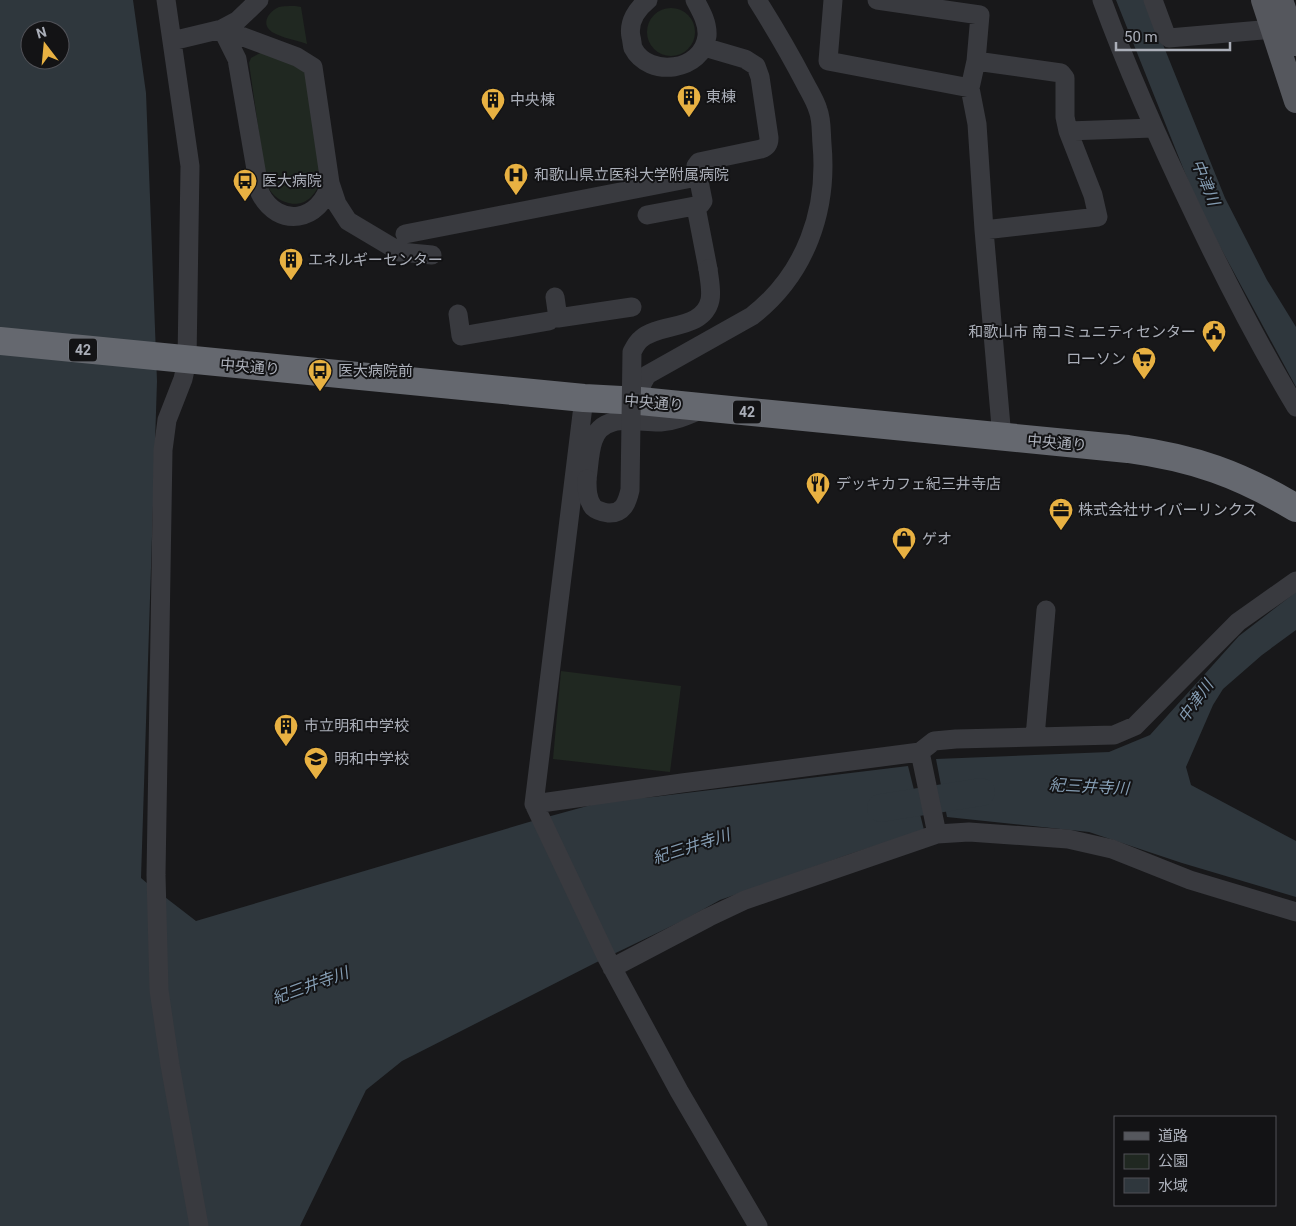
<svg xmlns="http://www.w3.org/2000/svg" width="1296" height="1226" viewBox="0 0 1296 1226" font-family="Roboto,'Noto Sans JP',sans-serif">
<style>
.green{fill:#202821}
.water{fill:#2f373d;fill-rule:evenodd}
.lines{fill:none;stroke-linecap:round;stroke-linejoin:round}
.river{stroke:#2f373d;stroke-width:28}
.minor{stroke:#393a3f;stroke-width:19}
.major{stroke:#55575d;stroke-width:24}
.highway{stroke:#65686f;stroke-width:28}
.minor-bridge{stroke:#393a3f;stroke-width:19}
.labels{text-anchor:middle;stroke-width:4;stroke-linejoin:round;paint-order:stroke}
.shield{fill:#131315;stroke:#7d8088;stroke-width:1}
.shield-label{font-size:14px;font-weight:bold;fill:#abafb9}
.poi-label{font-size:15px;fill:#abafb9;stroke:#131315;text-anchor:start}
.street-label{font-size:15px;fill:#abafb9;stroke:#131315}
.water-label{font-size:16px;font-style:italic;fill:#849cb2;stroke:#131315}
</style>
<rect width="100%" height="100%" fill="#18181a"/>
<path class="green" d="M295,6L301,7L307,44C296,40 282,38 272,32C260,24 269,11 279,7C283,6 290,6 295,6Z
M647 32a24 24 0 1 1 48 0a24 24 0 1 1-48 0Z
M262,52L306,68L322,180C319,185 316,192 311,197C296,212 271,200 266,182L249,63L251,58Z
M561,671L681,686L670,772L553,759Z"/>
<path class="water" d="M0,0H133L146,93L157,381L141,878L148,884L196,921L529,822L609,800L653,797L908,766L924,830L850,854L720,900L684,920L595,963L402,1061L366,1090L300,1226H0ZM30,30H60V60H30Z
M1116,0H1145L1225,198L1267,280L1296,327V387L1199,208Z
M1296,592V630L1262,655L1223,689L1213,705L1186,767L1191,785L1296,841V897L1182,863L1089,832L947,817L936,759L1109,752L1150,735L1239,636Z"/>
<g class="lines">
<path class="river" d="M881,808L981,792"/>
<path class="minor" d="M166,0L190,166L187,361L183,379L167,420L163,450L156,875L159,990L170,1065L199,1226
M648,0C637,9 628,22 631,37C632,40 632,45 633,48C649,79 703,71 707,36C708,23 701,11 695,0
M833,0L828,61L970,88L977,124L984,230
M877,0L980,15L976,61
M1102,0C1129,74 1161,145 1195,216C1226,281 1259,345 1296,407
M1153,0L1166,35L1169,38L1285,28
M172,41L222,29L237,21L259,0
M970,88L976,61L1061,73L1065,78V117L1068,131
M330,183C321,222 278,229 260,193L237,59L222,29L297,57L313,67L330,183L337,204L348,221L400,252L432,255
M696,207L708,269
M647,215L700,205L703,201L696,166L699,162L761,149C767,147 769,144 769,138L760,77L756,66L745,59L704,47
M405,234L697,177
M555,297L558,318L632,307
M458,314L461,336L549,321
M584,398L534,804L607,958L679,1091L758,1226
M640,401L642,384L647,375L752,316C806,274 828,210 822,144C821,133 822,120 818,110C815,100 809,91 805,83C790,54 774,27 757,0
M1002,438L984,230L1098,217L1093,195L1068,131L1153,128
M587,479C589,467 589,453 593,441C602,411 638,423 661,422C676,421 688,415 702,409
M1035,737L1046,610
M920,752L937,834
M534,804L682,783L920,752L934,741L956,739L1114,735L1135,726L1238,622L1296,581
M612,968L709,917L745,900L937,834L969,832L1068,839L1112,849L1190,880L1296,912"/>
<path class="major" d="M1263,0L1296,101
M1281,0L1296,44"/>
<path class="highway" d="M0,341L584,398L640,401L1128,449C1194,458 1239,474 1296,508"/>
<path class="minor-bridge" d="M587,479C587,489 587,499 593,507C597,511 602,512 608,513C623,514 627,503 630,490L632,352C634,348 637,342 641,339C660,322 703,331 710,300C712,290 709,278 708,269"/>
</g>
<defs>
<symbol id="building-pin" viewBox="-11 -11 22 30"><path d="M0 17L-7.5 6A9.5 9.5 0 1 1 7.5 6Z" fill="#e8b142" stroke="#131315"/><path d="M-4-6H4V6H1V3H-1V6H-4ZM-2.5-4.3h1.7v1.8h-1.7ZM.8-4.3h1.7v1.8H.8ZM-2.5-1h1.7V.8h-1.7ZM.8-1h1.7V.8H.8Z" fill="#111"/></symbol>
<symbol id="hospital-pin" viewBox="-11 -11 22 30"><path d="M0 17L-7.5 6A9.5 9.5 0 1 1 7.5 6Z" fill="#e8b142" stroke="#131315"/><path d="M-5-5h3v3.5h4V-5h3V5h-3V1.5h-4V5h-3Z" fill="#111"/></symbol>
<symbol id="bus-pin" viewBox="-11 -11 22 30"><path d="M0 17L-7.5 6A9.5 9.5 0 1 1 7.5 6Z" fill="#e8b142" stroke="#131315"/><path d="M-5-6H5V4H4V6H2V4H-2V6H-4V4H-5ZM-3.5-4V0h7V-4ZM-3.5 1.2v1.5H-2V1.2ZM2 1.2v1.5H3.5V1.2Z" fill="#111"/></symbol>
<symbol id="civic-pin" viewBox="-11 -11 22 30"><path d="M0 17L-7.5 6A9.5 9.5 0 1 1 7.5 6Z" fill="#e8b142" stroke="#131315"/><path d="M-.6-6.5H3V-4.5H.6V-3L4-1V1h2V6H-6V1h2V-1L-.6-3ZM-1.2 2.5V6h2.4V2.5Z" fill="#111"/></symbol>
<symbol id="supermarket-pin" viewBox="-11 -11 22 30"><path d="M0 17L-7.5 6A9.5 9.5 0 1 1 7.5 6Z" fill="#e8b142" stroke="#131315"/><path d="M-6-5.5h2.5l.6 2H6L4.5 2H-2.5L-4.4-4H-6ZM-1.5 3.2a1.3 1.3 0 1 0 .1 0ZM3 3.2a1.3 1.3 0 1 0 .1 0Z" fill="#111"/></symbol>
<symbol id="restaurant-pin" viewBox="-11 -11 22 30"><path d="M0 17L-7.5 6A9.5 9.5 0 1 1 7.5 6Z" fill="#e8b142" stroke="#131315"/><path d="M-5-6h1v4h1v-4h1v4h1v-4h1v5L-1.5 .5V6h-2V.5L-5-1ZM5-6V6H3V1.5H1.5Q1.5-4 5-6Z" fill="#111"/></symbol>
<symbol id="office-pin" viewBox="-11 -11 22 30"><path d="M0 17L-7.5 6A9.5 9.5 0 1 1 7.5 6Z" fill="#e8b142" stroke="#131315"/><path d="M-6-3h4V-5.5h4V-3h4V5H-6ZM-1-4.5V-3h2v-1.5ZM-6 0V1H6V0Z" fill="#111"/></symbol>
<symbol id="shop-pin" viewBox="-11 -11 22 30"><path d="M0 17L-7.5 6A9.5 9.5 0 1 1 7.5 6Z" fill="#e8b142" stroke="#131315"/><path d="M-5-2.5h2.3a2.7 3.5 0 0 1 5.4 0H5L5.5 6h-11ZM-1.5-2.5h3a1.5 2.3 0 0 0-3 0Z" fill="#111"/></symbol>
<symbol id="school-pin" viewBox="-11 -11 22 30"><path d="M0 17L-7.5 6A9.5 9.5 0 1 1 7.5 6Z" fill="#e8b142" stroke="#131315"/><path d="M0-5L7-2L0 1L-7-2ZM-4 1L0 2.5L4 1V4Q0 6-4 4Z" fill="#111"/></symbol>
</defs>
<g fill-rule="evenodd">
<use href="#building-pin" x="675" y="83" width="28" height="38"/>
<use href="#building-pin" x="479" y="86" width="28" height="38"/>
<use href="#hospital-pin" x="502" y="161" width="28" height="38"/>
<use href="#bus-pin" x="231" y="167" width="28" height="38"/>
<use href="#building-pin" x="277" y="246" width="28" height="38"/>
<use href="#civic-pin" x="1200" y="318" width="28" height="38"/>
<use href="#supermarket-pin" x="1130" y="345" width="28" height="38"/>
<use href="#bus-pin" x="306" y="357" width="28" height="38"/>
<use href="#restaurant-pin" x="804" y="470" width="28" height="38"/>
<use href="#office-pin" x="1047" y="496" width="28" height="38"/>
<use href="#shop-pin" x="890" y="525" width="28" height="38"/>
<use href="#building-pin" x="272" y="712" width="28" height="38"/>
<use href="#school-pin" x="302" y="745" width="28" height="38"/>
</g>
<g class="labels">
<g class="shield">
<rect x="69" y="338.5" width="28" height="23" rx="4"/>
<rect x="733" y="400.5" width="28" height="23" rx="4"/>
</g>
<g class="shield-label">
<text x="83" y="355">42</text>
<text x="747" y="417">42</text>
</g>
<g class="poi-label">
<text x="706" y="102">東棟</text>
<text x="510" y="105">中央棟</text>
<text x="534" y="180">和歌山県立医科大学附属病院</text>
<text x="262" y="186">医大病院</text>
<text x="308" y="265">エネルギーセンター</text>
<text x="1196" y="337" text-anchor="end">和歌山市 南コミュニティセンター</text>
<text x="1126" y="364" text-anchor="end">ローソン</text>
<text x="338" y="376">医大病院前</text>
<text x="836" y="489">デッキカフェ紀三井寺店</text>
<text x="1078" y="515">株式会社サイバーリンクス</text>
<text x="922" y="544">ゲオ</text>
<text x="304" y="731">市立明和中学校</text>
<text x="334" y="764">明和中学校</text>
</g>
<g class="street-label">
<text transform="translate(250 367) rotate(5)" y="5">中央通り</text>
<text transform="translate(654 403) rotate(5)" y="5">中央通り</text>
<text transform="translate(1057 443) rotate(5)" y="5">中央通り</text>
</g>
<g class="water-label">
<text transform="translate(1206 182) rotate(68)" y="6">中津川</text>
<text transform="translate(1195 701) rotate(-54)" y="6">中津川</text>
<text transform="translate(1089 786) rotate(3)" y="6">紀三井寺川</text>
<text transform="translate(691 846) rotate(-18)" y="6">紀三井寺川</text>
<text transform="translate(310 985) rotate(-20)" y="6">紀三井寺川</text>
</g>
</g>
<rect x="1114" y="1116" width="162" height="90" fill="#131315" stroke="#505157"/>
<rect x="1124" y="1132" width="25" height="8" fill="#55575d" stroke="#505157"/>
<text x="1158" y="1141" font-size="15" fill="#abafb9">道路</text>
<rect x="1124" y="1154" width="25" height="15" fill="#202821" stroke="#505157"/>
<text x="1158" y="1166" font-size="15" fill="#abafb9">公園</text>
<rect x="1124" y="1178" width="25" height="15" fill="#2f373d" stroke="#505157"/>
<text x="1158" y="1191" font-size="15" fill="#abafb9">水域</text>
<g transform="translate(45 45) rotate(344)"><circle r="24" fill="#131315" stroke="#505157"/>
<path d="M0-4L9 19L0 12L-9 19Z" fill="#e8b142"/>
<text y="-8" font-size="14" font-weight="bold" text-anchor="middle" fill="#abafb9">N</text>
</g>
<path d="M1116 42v8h114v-8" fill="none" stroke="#abafb9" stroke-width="2.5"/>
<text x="1124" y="42" font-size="15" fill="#abafb9" stroke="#131315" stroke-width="4" paint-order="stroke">50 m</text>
</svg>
